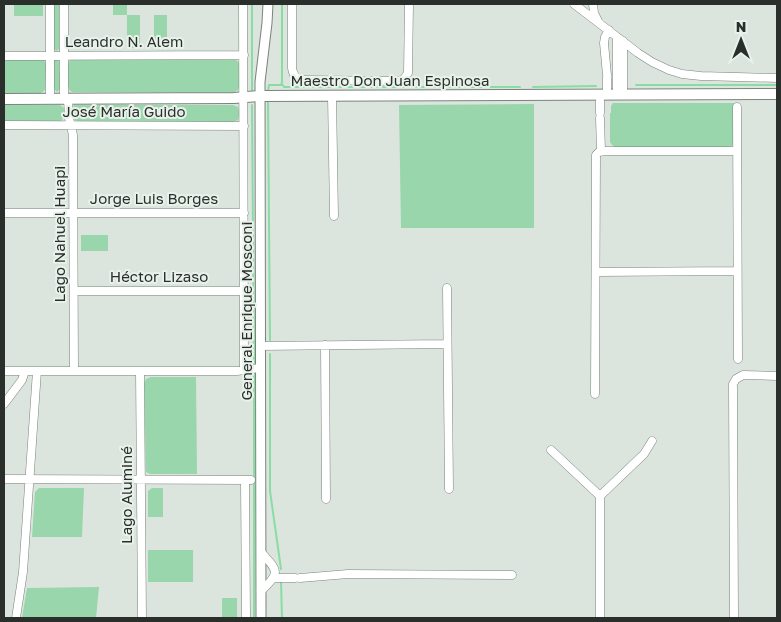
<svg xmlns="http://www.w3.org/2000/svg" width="781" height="622" viewBox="0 0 781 622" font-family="'Golos Text',sans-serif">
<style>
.green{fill:#99d6ab}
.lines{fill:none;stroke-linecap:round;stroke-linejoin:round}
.stream{stroke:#89dda3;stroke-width:2}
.minor-casing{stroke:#7a837c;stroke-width:9}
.tertiary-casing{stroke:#7a837c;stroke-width:11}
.secondary-casing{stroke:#7a837c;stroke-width:12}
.minor{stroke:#fff;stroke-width:8}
.tertiary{stroke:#fff;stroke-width:9}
.secondary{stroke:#fff;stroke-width:10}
.labels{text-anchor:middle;stroke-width:4;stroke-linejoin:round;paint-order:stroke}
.street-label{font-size:15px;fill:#2b2f2c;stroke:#e8f2ea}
</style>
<rect width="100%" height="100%" fill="#dbe5dd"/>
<path class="green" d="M14,4H43V16H14Z
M54,4H59V49L57,51L55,50L54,49Z
M113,4H127V15H140V48H127V15H113Z
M154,15H167V48H154Z
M41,59L44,60L46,64L45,90L41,93H4V60Z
M57,59L59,62L60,89L57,92L54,89V61Z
M73,59L236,60L239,63V87L238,90L234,92H73L70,91C66,83 66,68 70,60Z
M613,103H735V141L732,146L728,147H615L612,145L610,142V113H611V106Z
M534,104V228H401L399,105Z
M4,105H60L64,108C64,113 65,119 59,122H4Z
M74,105H233L238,107L240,114L238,120L233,122L77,121L73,119C72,115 72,109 74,105Z
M108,235V251H81V235Z
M151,377H196L197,474H150L146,472L144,384L146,379Z
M39,488H84L82,537H32L35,492Z
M152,488H163V517H148V491Z
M148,550H193V582H148Z
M99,587L96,618H22L27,588Z
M222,598H237V618H222Z"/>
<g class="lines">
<path class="stream" d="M252,4V91
M282,84L284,87H460
M636,85H777
M470,87H520
M533,87L596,86
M268,91L269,85H281L282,82V4
M268,102L270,340
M252,105L254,363
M270,354V491L281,569
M254,373V618
M281,582L282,618"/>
<defs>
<path id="minor" d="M50,4V99
M64,4V99
M243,4L244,370
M292,4V68C293,75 296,80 304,80L397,81L403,80L408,73L409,4
M574,4L638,53L652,62L669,70L682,74L701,76L777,78
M593,4L594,13L598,21
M617,37V95
M623,41V95
M4,56L244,55
M607,75L604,43L605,37L609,30
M607,78V95
M600,95V113
M332,96L334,216
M68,99L69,118L73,135L74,371
M737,107L738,359
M600,118L601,151
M4,125L244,126
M4,213H244
M596,272L737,271
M447,288L449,489
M74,291H244
M325,345L326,499
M260,346L447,344
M4,371H237L260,368
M140,371L142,618
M595,394L596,155L599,152L603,151H737
M4,404L22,380L25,371
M551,450L600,496
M4,479L251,480
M245,480L246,618
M261,552C278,571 281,572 261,591
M274,578H295
M300,578L348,574L512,575
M16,618L23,572L37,371
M600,618V496L644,454L652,441
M734,618L733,384L736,379L743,375L777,376"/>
<path id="tertiary" d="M261,618L260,82L267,23L268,4"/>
<path id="secondary" d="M4,99L234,98L260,96L777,94"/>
</defs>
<use href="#minor" class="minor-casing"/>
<use href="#tertiary" class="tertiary-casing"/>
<use href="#secondary" class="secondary-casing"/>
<use href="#minor" class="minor"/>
<use href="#tertiary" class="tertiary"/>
<use href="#secondary" class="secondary"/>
</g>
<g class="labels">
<g class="street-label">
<text x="124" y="47">Leandro N. Alem</text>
<text x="390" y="86">Maestro Don Juan Espinosa</text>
<text x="124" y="117">José María Guido</text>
<text x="154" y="204">Jorge Luis Borges</text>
<text transform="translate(60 234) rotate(-90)" y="5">Lago Nahuel Huapi</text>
<text x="159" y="282">Héctor Lizaso</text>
<text transform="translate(247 311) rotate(-90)" y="5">General Enrique Mosconi</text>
<text transform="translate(127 495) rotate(-90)" y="5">Lago Aluminé</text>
</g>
</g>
<rect width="781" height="622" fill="none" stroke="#2b2f2c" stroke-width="10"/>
<g transform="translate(741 40)" stroke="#e8f2ea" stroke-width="4" paint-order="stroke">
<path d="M0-4L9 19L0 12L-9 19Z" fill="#2b2f2c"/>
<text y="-8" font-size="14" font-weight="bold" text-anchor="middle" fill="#2b2f2c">N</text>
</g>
</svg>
